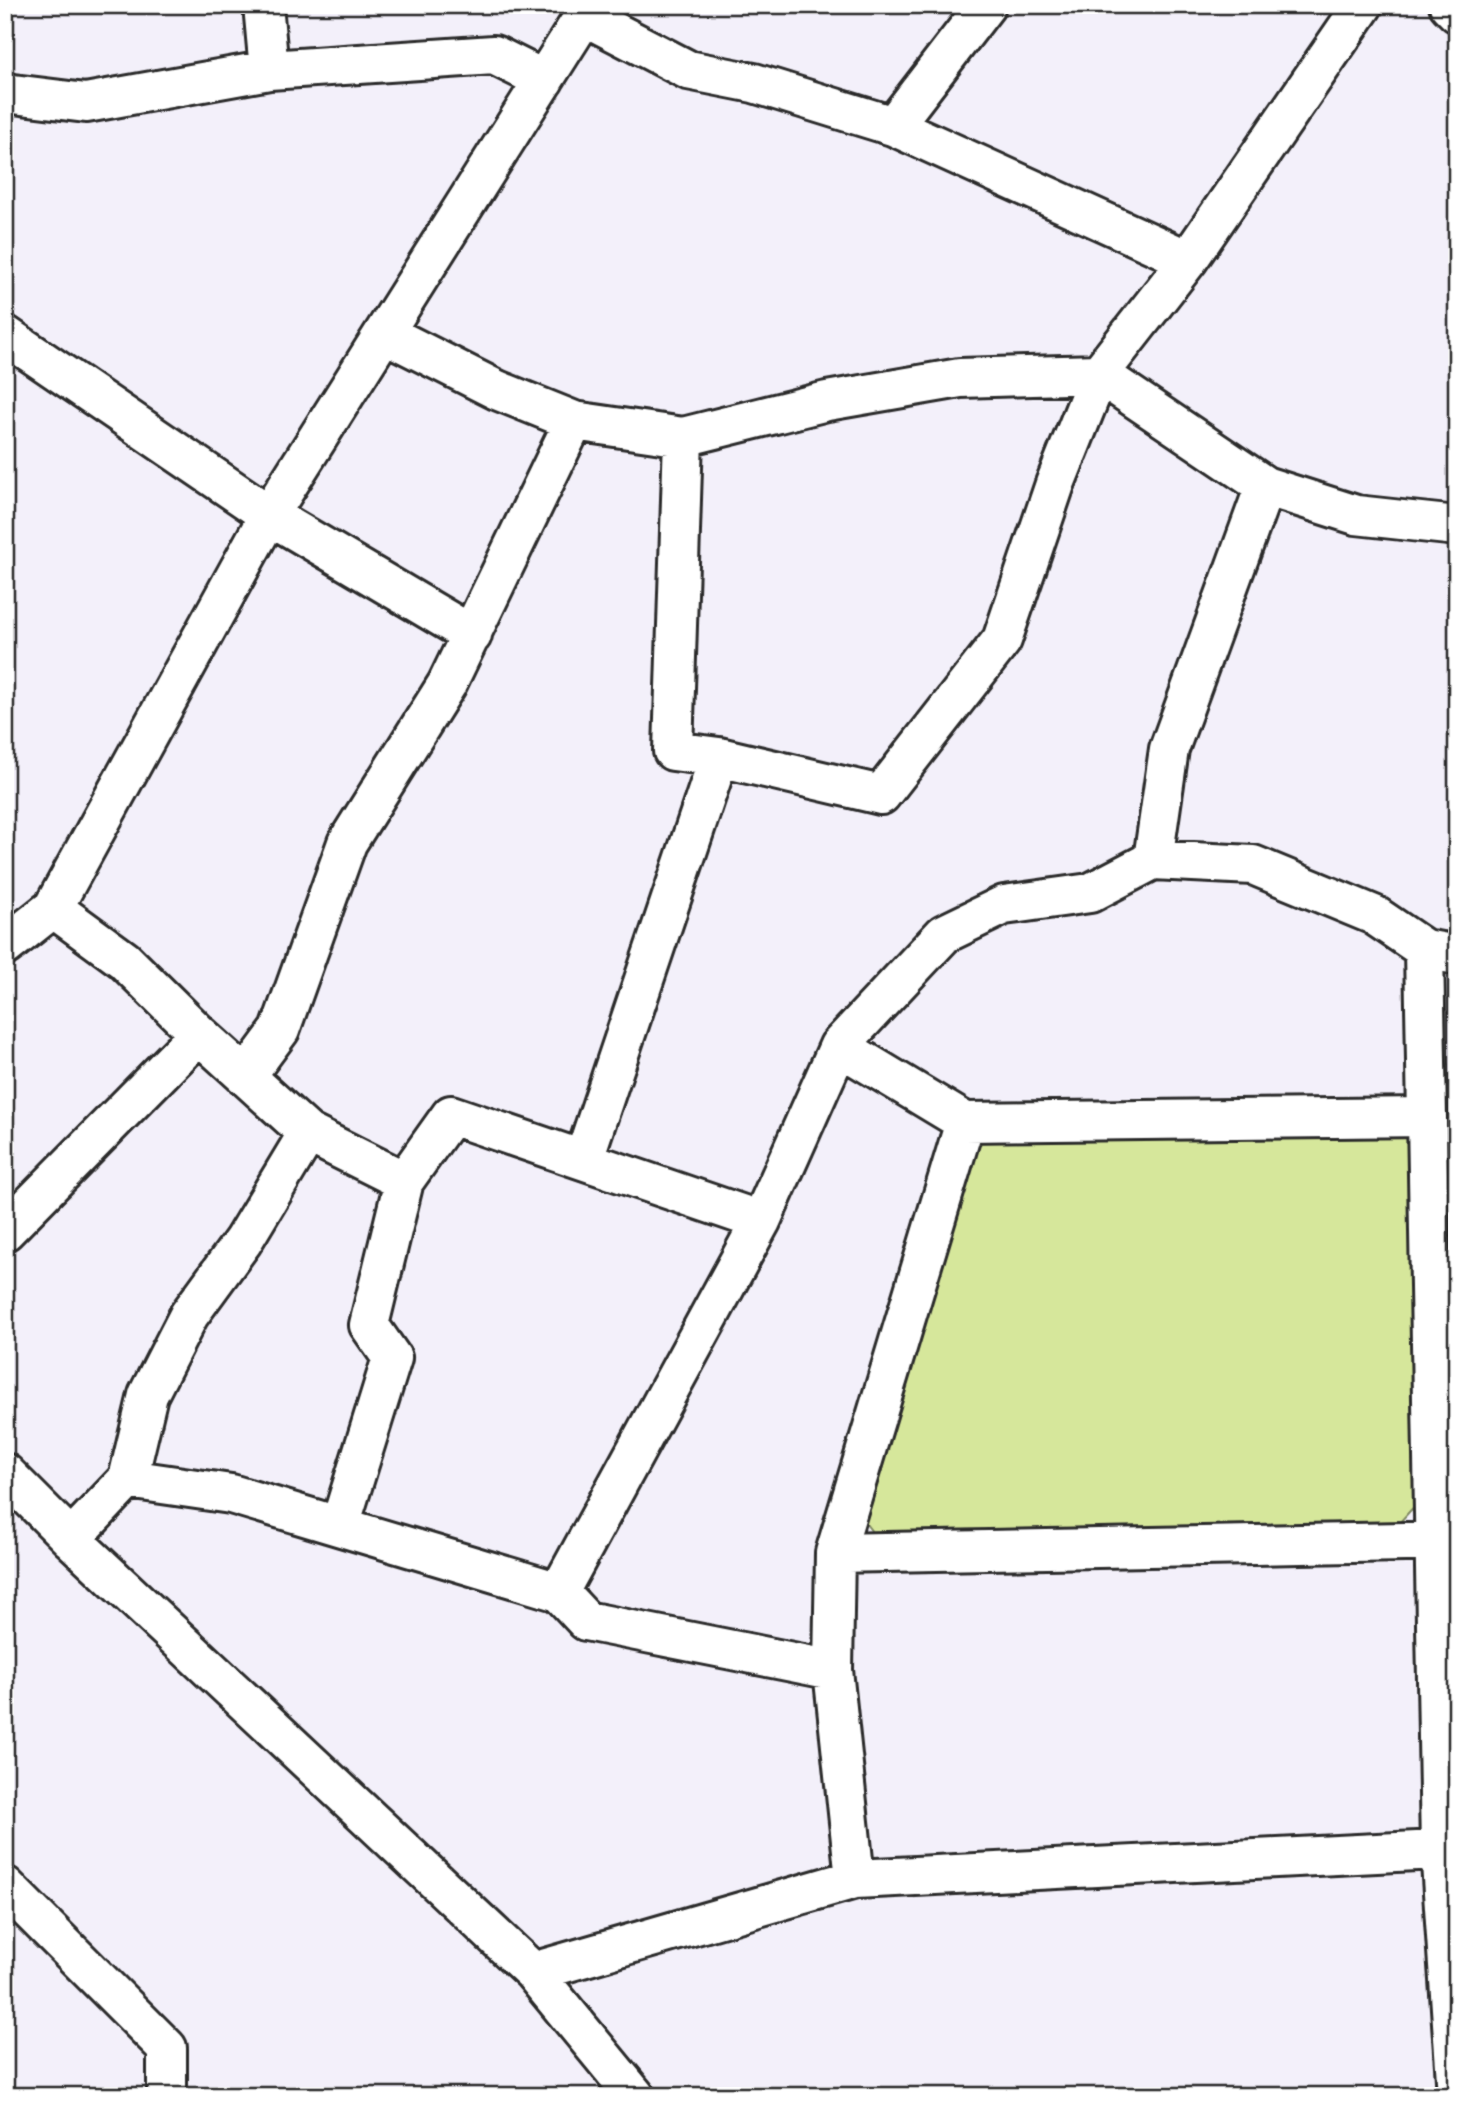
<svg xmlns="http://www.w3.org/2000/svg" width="1462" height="2101" viewBox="0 0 1462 2101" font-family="Pangolin,sans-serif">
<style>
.green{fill:#d6e79b;stroke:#808963;stroke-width:2}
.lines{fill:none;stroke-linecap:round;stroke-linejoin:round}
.minor-casing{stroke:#2b2b2b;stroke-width:44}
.minor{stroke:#fff;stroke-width:38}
</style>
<rect width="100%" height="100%" fill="#f3f0fa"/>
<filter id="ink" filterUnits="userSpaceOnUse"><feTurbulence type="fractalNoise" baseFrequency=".0143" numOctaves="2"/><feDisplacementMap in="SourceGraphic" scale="14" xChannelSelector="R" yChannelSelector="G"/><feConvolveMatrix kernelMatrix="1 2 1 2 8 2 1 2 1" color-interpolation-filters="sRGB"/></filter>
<g filter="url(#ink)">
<path class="green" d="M1391,1127L1410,1140L1419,1501L1399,1523L873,1533L859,1515L972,1149L989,1137Z"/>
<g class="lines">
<defs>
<path id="minor" d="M263,5L269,70
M1449,5L1457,13
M584,16L688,70L754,83L893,126L1188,260
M5,93L86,103L269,70L494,55L544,80
M893,126L986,5
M384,333L497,390L574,421L683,437L827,401L960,378L1099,374L1265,486L1356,515L1457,526
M5,335L269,515L472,635
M683,437L673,751L719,757L881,795L1002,640L1055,484L1099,374L1188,260L1363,5
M1153,860L1169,749L1265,486
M53,908L124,960L199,1034L308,1133L404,1181L451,1115L761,1221
M5,946L53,908L269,515L591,5
M1424,949L1440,1849L1457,2095
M839,1046L965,1122L1427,1117
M246,1076L280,1030L347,843L447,684L574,421
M584,1158L719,757
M5,1231L199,1034
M5,1473L71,1539L533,1972L635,2096
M128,1479L231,1494L559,1592L586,1621L833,1670
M340,1525L392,1358L369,1325L404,1181
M71,1539L128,1479L148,1395L189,1315L243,1241L308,1133
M835,1553L1457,1541
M559,1592L761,1221L839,1046L944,934L1004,905L1090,893L1153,860L1253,865L1374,915L1424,949L1457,955
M855,1879L833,1670L835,1553L965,1122
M5,1886L167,2048V2096
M533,1972L855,1879L1457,1849"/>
</defs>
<use href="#minor" class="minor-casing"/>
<use href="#minor" class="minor"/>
</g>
</g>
<rect width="1462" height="2101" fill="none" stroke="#fff" stroke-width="28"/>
<rect x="14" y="14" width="1434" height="2073" fill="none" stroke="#2b2b2b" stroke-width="2.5" filter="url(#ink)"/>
</svg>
